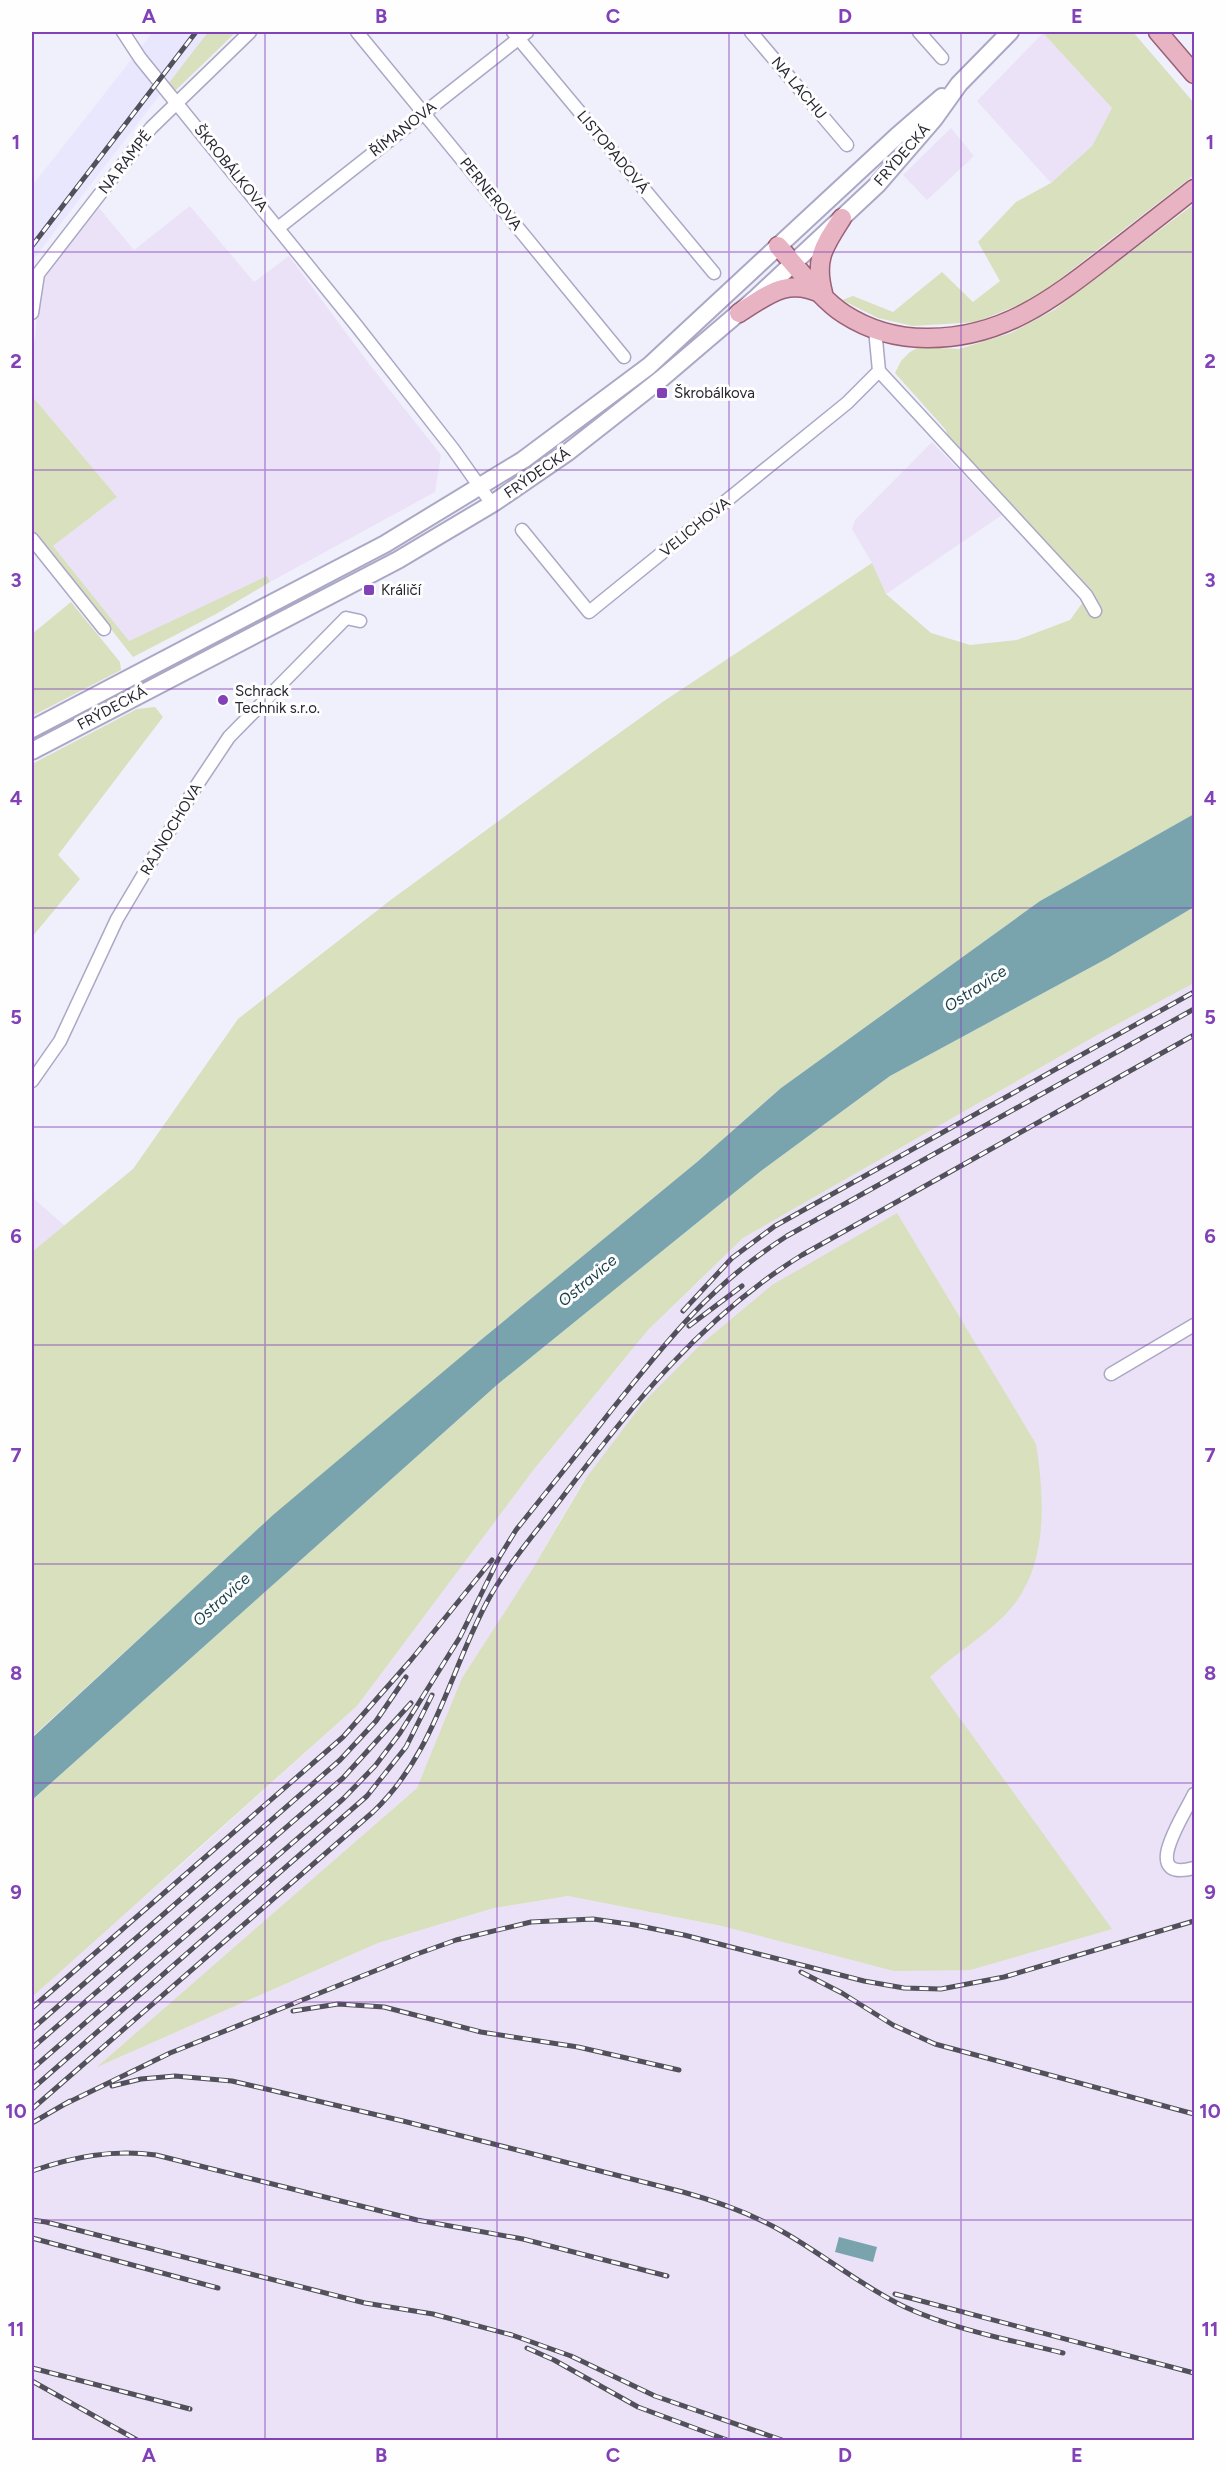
<svg xmlns="http://www.w3.org/2000/svg" width="1226" height="2472" viewBox="0 0 1226 2472" font-family="Figtree,sans-serif">
<style>
.built{fill:#e9e7fe}
.industrial{fill:#ebe2f7;fill-rule:evenodd}
.green{fill:#d8e0bd}
.water{fill:#79a4ae}
.lines{fill:none;stroke-linecap:round;stroke-linejoin:round}
.minor-casing{stroke:#aba8c6;stroke-width:15}
.secondary-casing{stroke:#aba8c6;stroke-width:20}
.primary-casing{stroke:#9a6176;stroke-width:21}
.minor{stroke:#fff;stroke-width:12}
.secondary{stroke:#fff;stroke-width:16}
.primary{stroke:#e8b3c3;stroke-width:18}
.rail-casing{stroke:#51505b;stroke-width:5}
.rail{stroke:#fefefe;stroke-width:3;stroke-dasharray:9;stroke-linecap:butt}
.grid{fill:none;stroke:#8241b6;stroke-width:1.5;stroke-opacity:0.55}
.poi-dot{fill:#8241b6;stroke:#fefefe;stroke-width:2}
.labels{text-anchor:middle;stroke-width:6;stroke-linejoin:round;paint-order:stroke}
.street-label{font-size:15px;fill:#282732;stroke:#fefefe}
.poi-label{font-size:15px;fill:#282732;stroke:#fefefe;text-anchor:start}
.water-label{font-size:16px;font-style:italic;fill:#163f47;stroke:#fefefe}
.neatline{fill:none;stroke:#8241b6;stroke-width:2}
.grid-label{font-size:20px;text-anchor:middle;font-weight:bold;fill:#8241b6}
</style>
<rect width="100%" height="100%" fill="#f0effc"/>
<path class="built" d="M153,32H208L32,261V186Z"/>
<path class="industrial" d="M1043,33L1112,108L1092,146L1051,183L977,101Z
M951,128L974,156L927,200L903,175Z
M190,206L254,282L289,256L370,365L441,455L435,492L270,582L266,577L129,641L53,546L117,497L32,396V344L35,339L40,282L99,208L134,250Z
M932,442L1002,515L886,594L872,563L852,529L855,520Z
M1194,983V2440H32V1994L190,1857L357,1706L535,1468L648,1330L743,1238L1099,1034ZM585,1478L722,1926L568,1896L494,1908L378,1943L99,2066L417,1788L530,1573Z
M32,1197L65,1226L32,1252Z"/>
<path class="green" d="M208,32H236L175,91L168,84Z
M1044,32H1133L1194,103V175L1034,299L976,322L913,326L878,318L842,300L853,296L893,312L942,272L973,302L1000,281L978,242L1016,202L1051,183L1092,146L1112,108L1043,33Z
M1194,204V814L1040,901L781,1088L697,1162L482,1339L179,1602L32,1737V1252L133,1169L238,1019L392,899L597,749L664,701L872,563L886,594L931,633L970,645L1017,640L1070,620L1091,591L948,438L946,430L895,373L901,361L910,352L919,347L959,349L1011,333L1054,310Z
M32,396L117,497L53,546L129,641L267,576L270,582L216,614L133,657L32,529Z
M71,602L120,662L121,670L32,716V634Z
M155,707L163,717L58,855L80,879L32,937V764L137,709Z
M1194,907V983L1099,1034L743,1238L648,1330L535,1468L357,1706L32,1997V1800L498,1384L761,1171L890,1076L1108,958Z
M897,1213L1036,1444C1045,1501 1049,1570 1005,1615C982,1638 953,1655 930,1677L1112,1929L970,1970L894,1971L722,1926L568,1896L494,1908L378,1943L97,2067L417,1788L462,1678L530,1573L586,1478L643,1403L699,1346L772,1285Z"/>
<path class="water" d="M1194,814V907L1108,958L890,1076L761,1171L498,1384L32,1800V1738L273,1515L482,1339L697,1162L781,1088L1040,901Z
M839,2237L877,2247L873,2262L835,2252Z"/>
<g class="lines">
<defs>
<path id="minor" d="M123,32L140,58L356,325L453,449L492,504
M357,32L624,357
M513,32L714,273
M751,32L847,145
M919,32L942,58
M278,228L527,32
M32,313L38,274L151,128L250,32
M875,329L879,371L1086,595L1095,611
M522,530L589,612L847,403L879,371
M32,539L104,629
M32,1081L60,1041L117,919L195,788L229,737L346,618L360,621
M1111,1374L1194,1325
M1194,1794C1186,1812 1137,1883 1194,1868"/>
<path id="secondary" d="M32,729L385,544L523,460L649,366L897,136L942,97
M32,751L398,560L492,504L568,452L661,379L756,298L877,185L934,119L959,84L1010,32"/>
<path id="primary" d="M1158,32L1194,74
M778,246C796,266 822,300 844,314C869,330 898,338 926,338C1003,339 1054,298 1112,253C1139,232 1167,210 1194,189
M823,293C814,259 824,246 842,218
M739,313C768,295 787,277 822,294"/>
</defs>
<use href="#minor" class="minor-casing"/>
<use href="#secondary" class="secondary-casing"/>
<use href="#primary" class="primary-casing"/>
<use href="#minor" class="minor"/>
<use href="#secondary" class="secondary"/>
<use href="#primary" class="primary"/>
<defs>
<path id="rail" d="M32,246L196,32
M683,1311L732,1258L775,1226L1194,992
M689,1326L742,1286
M801,1972L842,1993L893,2025L935,2044L1194,2114
M32,2008L343,1737L411,1660L492,1560
M293,2011L338,2004L384,2007L481,2032L578,2047L679,2070
M32,2029L340,1760L376,1721L406,1677
M32,2048L343,1778L411,1703
M32,2069L343,1799L375,1766L400,1733L460,1637L500,1556L516,1530C547,1491 579,1452 610,1412C666,1342 710,1285 787,1236L1194,1009
M112,2086L141,2079L175,2076L232,2081L403,2121L683,2192C719,2202 753,2214 785,2233C825,2256 863,2287 905,2307C955,2330 1011,2340 1063,2353
M32,2089L367,1796L406,1747L432,1695
M63,2105L170,2053L417,1954L456,1940L531,1922L593,1919L635,1925L684,1935L864,1981L904,1988L941,1989L1004,1977L1194,1921
M32,2109L373,1812C435,1753 448,1675 487,1602C507,1565 536,1532 561,1499C631,1406 702,1317 802,1255L1194,1035
M32,2123L70,2101
M32,2171C73,2157 112,2149 156,2155L417,2220L523,2239L667,2276
M32,2220L46,2222L365,2303L433,2314L512,2335L571,2356L655,2396L782,2440
M32,2238L218,2288
M895,2294L1194,2373
M527,2348L554,2360L638,2407L727,2440
M32,2368L190,2409
M32,2381L137,2440"/>
</defs>
<use href="#rail" class="rail-casing"/>
<use href="#rail" class="rail"/>
</g>
<path class="grid" d="M265,32V2440M497,32V2440M729,32V2440M961,32V2440M32,252H1194M32,470H1194M32,689H1194M32,908H1194M32,1127H1194M32,1345H1194M32,1564H1194M32,1783H1194M32,2002H1194M32,2220H1194"/>
<g class="poi-dot">
<rect x="656" y="387" width="12" height="12" rx="3"/>
<rect x="363" y="584" width="12" height="12" rx="3"/>
<circle cx="223" cy="700" r="6"/>
</g>
<g class="labels">
<g class="street-label">
<text transform="translate(799 88) rotate(50)" y="5">NA LACHU</text>
<text transform="translate(403 129) rotate(-38)" y="5">ŘÍMANOVA</text>
<text transform="translate(613 152) rotate(50)" y="5">LISTOPADOVÁ</text>
<text transform="translate(902 155) rotate(-49)" y="5">FRÝDECKÁ</text>
<text transform="translate(125 162) rotate(-52)" y="5">NA RAMPĚ</text>
<text transform="translate(231 168) rotate(51)" y="5">ŠKROBÁLKOVA</text>
<text transform="translate(491 194) rotate(51)" y="5">PERNEROVA</text>
<text transform="translate(537 473) rotate(-35)" y="5">FRÝDECKÁ</text>
<text transform="translate(695 527) rotate(-39)" y="5">VELICHOVA</text>
<text transform="translate(112 708) rotate(-28)" y="5">FRÝDECKÁ</text>
<text transform="translate(171 829) rotate(-59)" y="5">RAJNOCHOVA</text>
</g>
<g class="poi-label">
<text x="674" y="398">Škrobálkova</text>
<text x="381" y="595">Králičí</text>
<text x="235" y="696">Schrack<tspan x="235" dy="17">Technik s.r.o.</tspan></text>
</g>
<g class="water-label">
<text transform="translate(975 988) rotate(-33)" y="6">Ostravice</text>
<text transform="translate(587 1280) rotate(-40)" y="6">Ostravice</text>
<text transform="translate(221 1599) rotate(-42)" y="6">Ostravice</text>
</g>
</g>
<rect width="1226" height="2472" fill="none" stroke="#fefefe" stroke-width="66"/>
<rect x="33" y="33" width="1160" height="2406" class="neatline"/>
<g class="grid-label">
<text x="149" y="23">A</text>
<text x="381" y="23">B</text>
<text x="613" y="23">C</text>
<text x="845" y="23">D</text>
<text x="1077" y="23">E</text>
<text x="16" y="149">1</text>
<text x="1210" y="149">1</text>
<text x="16" y="368">2</text>
<text x="1210" y="368">2</text>
<text x="16" y="587">3</text>
<text x="1210" y="587">3</text>
<text x="16" y="805">4</text>
<text x="1210" y="805">4</text>
<text x="16" y="1024">5</text>
<text x="1210" y="1024">5</text>
<text x="16" y="1243">6</text>
<text x="1210" y="1243">6</text>
<text x="16" y="1462">7</text>
<text x="1210" y="1462">7</text>
<text x="16" y="1680">8</text>
<text x="1210" y="1680">8</text>
<text x="16" y="1899">9</text>
<text x="1210" y="1899">9</text>
<text x="16" y="2118">10</text>
<text x="1210" y="2118">10</text>
<text x="16" y="2336">11</text>
<text x="1210" y="2336">11</text>
<text x="149" y="2462">A</text>
<text x="381" y="2462">B</text>
<text x="613" y="2462">C</text>
<text x="845" y="2462">D</text>
<text x="1077" y="2462">E</text>
</g>
</svg>
